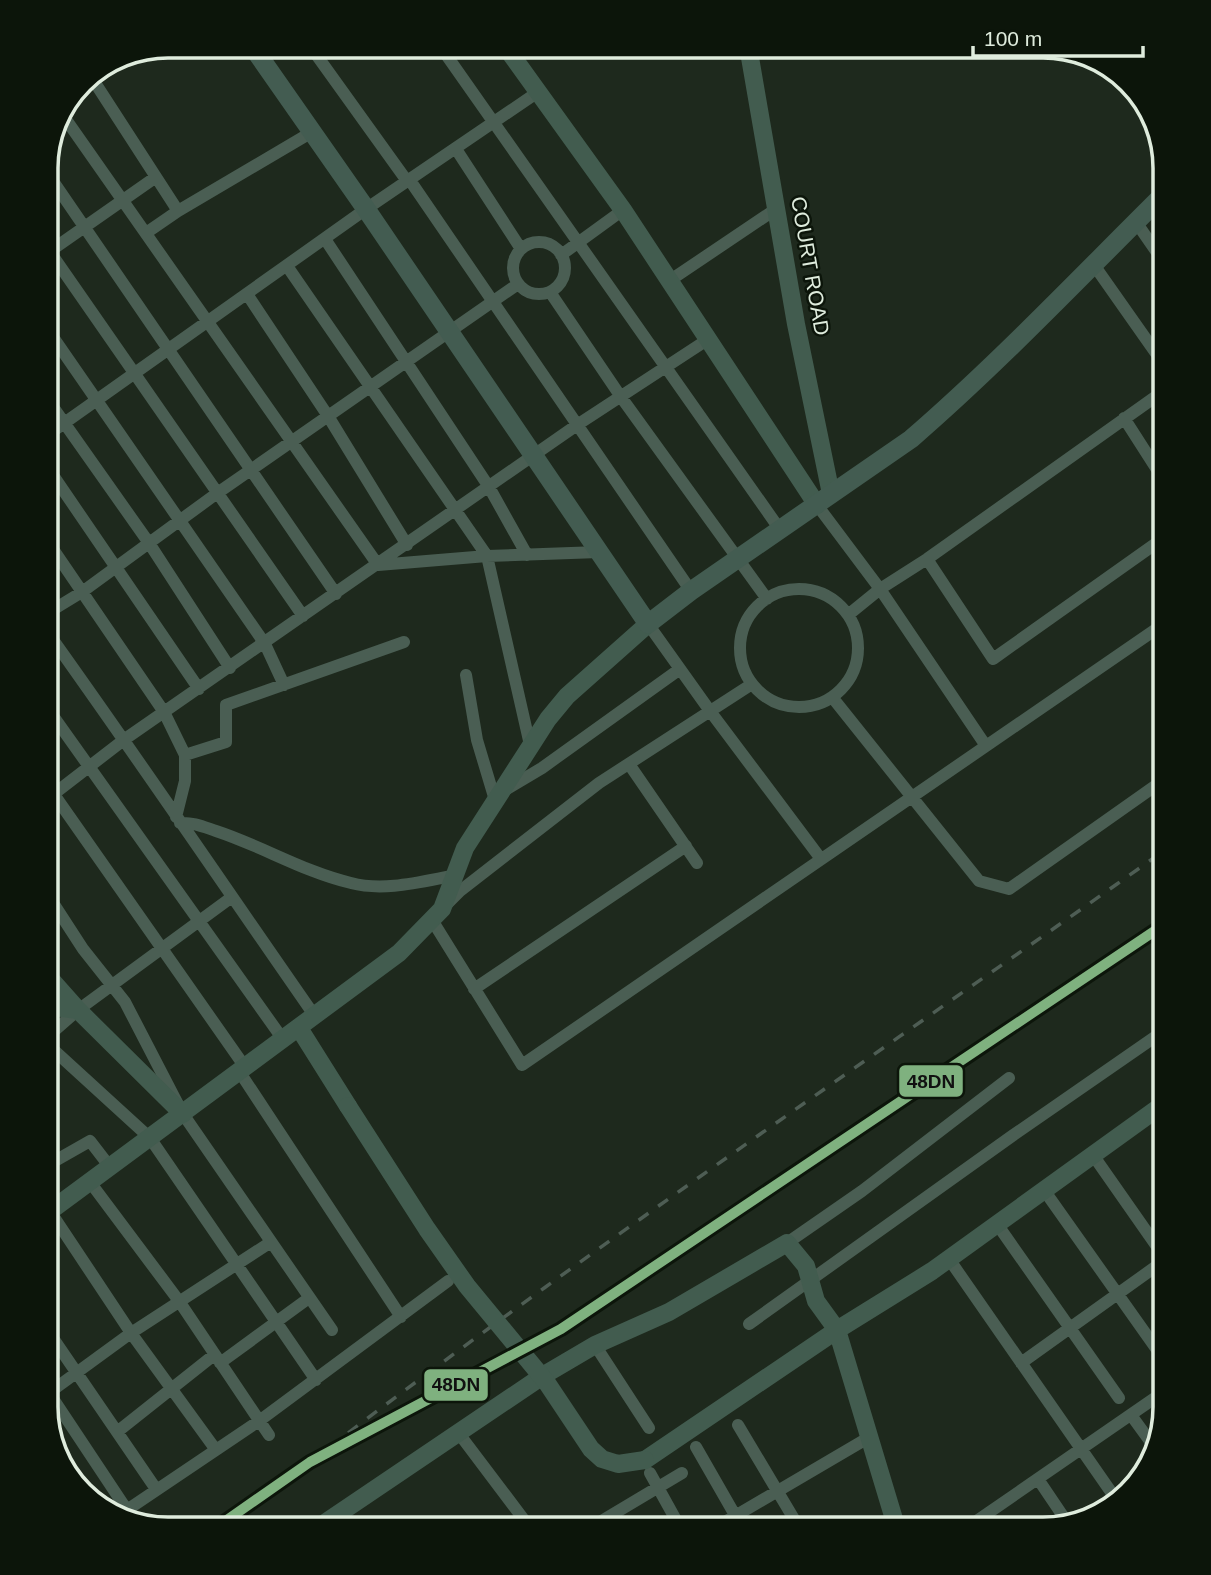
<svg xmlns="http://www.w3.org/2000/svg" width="1211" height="1575" viewBox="0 0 1211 1575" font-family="Helvetica,sans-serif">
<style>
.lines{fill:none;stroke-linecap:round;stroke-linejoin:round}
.street{stroke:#4a5e53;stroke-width:12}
.secondary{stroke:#425c4f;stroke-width:18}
.primary{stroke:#435c51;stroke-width:19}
.rail{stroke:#4e5d54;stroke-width:3.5;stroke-dasharray:12 12;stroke-linecap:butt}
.secondary-bridge{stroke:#425c4f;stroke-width:18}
.rail-1-casing{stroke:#0c150a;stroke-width:16}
.rail-1{stroke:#7fb17f;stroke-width:10}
.labels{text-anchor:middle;stroke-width:5;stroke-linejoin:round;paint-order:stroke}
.street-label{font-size:21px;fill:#dfecdd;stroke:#0c150a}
.rim{fill:none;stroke:#dfecdd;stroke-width:3.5}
.line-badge{stroke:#0c150a;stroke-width:2.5}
.pale-badge-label{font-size:19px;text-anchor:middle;font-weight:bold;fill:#111}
</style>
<rect width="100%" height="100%" fill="#1e291d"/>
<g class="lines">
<path class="street" d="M310,46L407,181
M440,46L781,531
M513,57L530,46
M90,75L178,211
M60,111L378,565L487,556L599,552
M456,149L521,249
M46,171L336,594
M409,179L691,591
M1136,222L1165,264
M146,233L178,211L312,132
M325,239L489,487L527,555
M513 268a26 26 0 1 1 52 0a26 26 0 1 1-52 0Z
M46,246L303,616
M46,254L156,177
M561,255L623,210
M1094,265L1165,366
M287,266L487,556L530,745
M669,281L776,209
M550,292L621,397L767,599
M247,294L328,416L407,545
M46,327L265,644L284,685
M46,397L149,543L230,668
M1124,418L1165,482
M46,436L366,209L538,92
M46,465L199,689
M817,505L880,589L986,746
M46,539L164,712L185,755V781L176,817
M927,559L993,659L1165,537
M740 648a59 59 0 1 1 118 0a59 59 0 1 1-118 0Z
M46,614L82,592L216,494L518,284
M848,615L880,589L927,559L1165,390
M648,624L710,711L821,859
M46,630C137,757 225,887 314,1015
M466,675L477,740L495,800
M832,697L979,881L1009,889L1165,779
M46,706L282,1038
M185,755L226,742V705L404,642
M629,764L697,863
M46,783L245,1067
M505,790L542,768L680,669
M46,800L125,739L577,425L707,340
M180,823C193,822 204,827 216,831C262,846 304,872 351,883C385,892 423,881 457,875
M46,892L83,949L125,1002L183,1114L332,1330
M446,905L460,891L599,783L752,684
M432,920L522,1065L1165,623
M474,989L686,846
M46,1038L78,1010L232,897
M46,1043L150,1138L316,1380
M239,1071L401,1317
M1093,1155L1165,1258
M46,1166L90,1141L110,1167
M90,1182L179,1301L269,1435
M1044,1190L1165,1361
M50,1211L131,1333L216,1450
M997,1224L1119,1398
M787,1243L862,1191L1009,1078
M949,1259L1118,1502
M749,1324L1012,1136L1165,1030
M46,1328L156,1489
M595,1345L649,1428
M220,1363L309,1298
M1021,1363L1165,1260
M46,1388L127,1510
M46,1395L131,1333L271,1242
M1131,1415L1155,1448
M738,1425L800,1529
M457,1431L531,1529
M117,1432L214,1355
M696,1447L743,1529
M650,1473L681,1529
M1038,1479L1067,1522
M118,1516L259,1421L448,1281
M595,1525L682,1473
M507,1529L524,1520
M713,1529L868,1438
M965,1529L1165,1391"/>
<path class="secondary" d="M505,46L623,210L817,505
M748,46L796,324L831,494
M46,974L78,1010L183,1114
M46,1006L78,1010
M299,1028L348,1106
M46,1214L399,953L442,909L465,848L548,719L567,696L648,624
M645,1460L837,1330L932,1271L1165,1103
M316,1529L544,1375L595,1345L669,1312L787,1243L806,1266L816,1301L837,1330L897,1529"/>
<path class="primary" d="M252,46L366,209L648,624L691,591L911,439C1000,362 1081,276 1165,193"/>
<path class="rail" d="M310,1462C588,1249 879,1053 1165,850"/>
<path class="secondary-bridge" d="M348,1106L427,1229L467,1286L547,1383L591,1449L602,1459L618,1464L645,1460"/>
<defs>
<path id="rail-1" d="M214,1529L310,1462L561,1329L1165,924"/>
</defs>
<use href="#rail-1" class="rail-1-casing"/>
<use href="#rail-1" class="rail-1"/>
</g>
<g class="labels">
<g class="street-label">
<text transform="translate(810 266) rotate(80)" y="7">COURT ROAD</text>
</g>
</g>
<path d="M0 0H1211V1575H0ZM168 58H1043A110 110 0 0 1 1153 168V1407A110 110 0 0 1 1043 1517H168A110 110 0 0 1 58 1407V168A110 110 0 0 1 168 58Z" fill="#0c150a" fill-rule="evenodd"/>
<path class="rim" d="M168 58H1043A110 110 0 0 1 1153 168V1407A110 110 0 0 1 1043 1517H168A110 110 0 0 1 58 1407V168A110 110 0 0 1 168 58Z"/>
<g class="line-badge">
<rect x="898" y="1064" width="66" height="34" rx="7" fill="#7fb17f"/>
<rect x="423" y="1368" width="66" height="34" rx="7" fill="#7fb17f"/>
</g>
<g class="pale-badge-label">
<text x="931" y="1088">48DN</text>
<text x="456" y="1391">48DN</text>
</g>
<path d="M973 46v10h170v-10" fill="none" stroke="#dfecdd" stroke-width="3.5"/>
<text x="984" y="46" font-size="21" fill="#dfecdd" stroke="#0c150a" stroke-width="5" paint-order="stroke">100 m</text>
</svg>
